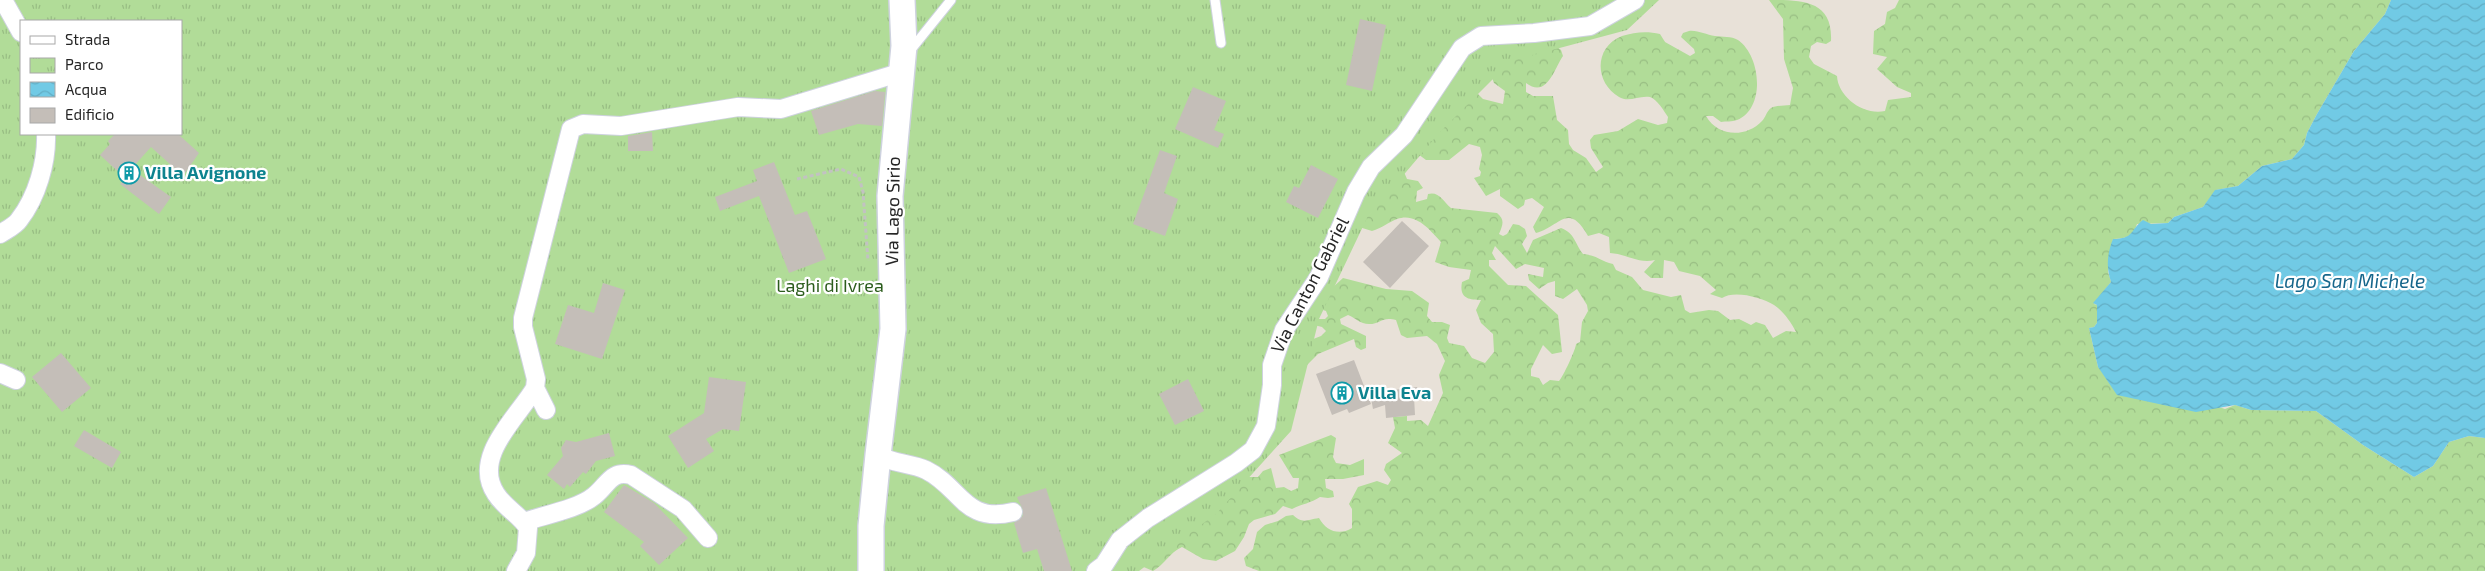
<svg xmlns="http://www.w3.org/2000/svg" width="2485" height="571" font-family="'Exo 2',sans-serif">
<defs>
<pattern id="forest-crowns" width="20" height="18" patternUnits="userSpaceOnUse" patternTransform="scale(1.25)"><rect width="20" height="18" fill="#b1dc98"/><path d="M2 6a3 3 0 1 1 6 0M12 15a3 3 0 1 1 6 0" fill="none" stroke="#98bd83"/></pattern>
<pattern id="park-tufts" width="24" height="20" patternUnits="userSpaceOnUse" patternTransform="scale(1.25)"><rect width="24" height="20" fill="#b1dc98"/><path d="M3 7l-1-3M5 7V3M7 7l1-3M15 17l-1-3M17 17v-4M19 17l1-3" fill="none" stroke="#98bd83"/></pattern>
<pattern id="water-waves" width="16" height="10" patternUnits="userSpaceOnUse" patternTransform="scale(1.25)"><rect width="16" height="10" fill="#71cae5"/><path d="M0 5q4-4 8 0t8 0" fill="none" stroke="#62adc4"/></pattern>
</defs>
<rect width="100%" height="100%" fill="#e8e1d8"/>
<path fill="url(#forest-crowns)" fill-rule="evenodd" d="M1769,0C1802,0 1833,0 1831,41L1826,44L1817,42L1811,46L1809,57L1814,64L1837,76C1838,97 1864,116 1885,111L1888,100L1911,97V93L1897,87L1877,69L1887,57L1873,54L1874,31L1885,24L1887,12L1895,8L1899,0H2391L2385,14L2354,51L2317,114L2307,133L2304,145L2292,159L2262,166L2238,186L2216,190L2203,207L2174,217L2168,223L2137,224C2134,236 2125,239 2113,239L2108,272L2111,282L2094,304L2097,305V323L2094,327L2089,328L2098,367L2225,409L2235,405L2251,410L2316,411L2363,445L2414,477L2433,466L2449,442L2469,436L2485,438V571H1259L1246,566L1244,558L1253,549L1257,532L1265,525L1278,521L1286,516L1293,515C1303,524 1306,520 1319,518C1326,531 1339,536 1352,528V509L1349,504L1358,487L1377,481L1388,485L1391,480L1384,470L1386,464L1402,453L1388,443L1395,428L1393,417L1407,416V421L1421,420L1428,426L1443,393L1439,375L1445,361L1437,344L1427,336L1407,338L1401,335L1396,320C1382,316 1381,324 1369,324C1360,324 1356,318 1348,315L1340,319L1341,324L1366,336V348L1361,350L1356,347L1354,339L1318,354L1307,365L1299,362L1308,341L1321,336L1326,331L1322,327L1314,325L1318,319H1325L1328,316L1326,311L1320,309L1331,289L1343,278L1386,289L1412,291L1429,303L1427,316L1432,322H1442L1450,325L1447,338L1449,343L1464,346L1472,358L1485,363L1494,352L1493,334L1481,323L1476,310L1481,300C1468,300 1459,298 1462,282L1469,279L1471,270L1449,267L1435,262L1441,242C1430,230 1416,212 1397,219C1389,222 1382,228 1372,231L1359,227L1404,172L1407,179L1418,181L1423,188L1417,191L1416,202L1427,199L1428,194C1439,191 1443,201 1451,208L1497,213C1505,220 1503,224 1499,234L1503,236L1507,234L1513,224L1519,225L1525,229L1527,236L1522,244L1527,253L1533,240L1561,228C1575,233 1575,244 1583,254C1597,255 1602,262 1613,264L1616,270L1632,277L1643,290L1671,297L1681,295L1685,310L1690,313L1709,310L1718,311L1730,320L1739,319L1751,325L1756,322L1765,325L1773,338L1786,331L1796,332C1791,322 1783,311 1774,305C1761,297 1734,290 1722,298L1710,294L1716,290L1700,276L1679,271L1674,262L1664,260L1663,278H1651L1644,272L1655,260C1638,264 1627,254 1610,253L1609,237L1599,233L1588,236C1568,201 1560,227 1536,233L1533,227L1544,207L1532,198L1525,200L1524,205L1518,209L1500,196V189L1486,196L1474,178L1480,176L1481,172L1479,169L1482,155L1480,147L1469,144L1449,160H1426L1418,154L1476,92L1483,99L1503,104L1505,91L1494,83L1489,70L1551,42L1561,50L1563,56C1554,69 1547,99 1526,83V92L1533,96H1553L1557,120L1568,130L1569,144L1573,150L1586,158L1596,172L1603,167L1591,148L1590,140L1594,135L1618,131L1638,119L1658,125L1667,123L1668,117C1664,111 1657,99 1650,97C1639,95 1629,103 1619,97C1594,82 1594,47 1622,36C1635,32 1647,31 1660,34L1665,42L1690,56L1695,53L1694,49L1681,37L1683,33L1689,31C1698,30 1706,35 1715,36C1723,37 1731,36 1738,40C1761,56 1766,108 1737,120C1732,122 1726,121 1721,122L1713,116H1706C1718,137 1746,138 1762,121C1766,117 1766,112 1771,108C1776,105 1784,106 1790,105L1793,88L1784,59L1783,19ZM1495,246L1516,269L1525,264L1544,268L1543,277L1528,274L1529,280L1539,289L1548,283L1555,281V296L1563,299L1577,289L1587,305L1588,311L1582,322L1580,342L1576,344C1576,349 1563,377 1559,381L1550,380L1543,385L1539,378L1531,376V369L1543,345L1552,354L1562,352L1558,315L1526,286L1508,285L1489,266V260H1496L1492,253Z
M1331,435L1336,438L1333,457L1336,463L1350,465L1364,459V475L1343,479H1325L1326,488L1333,491L1334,497L1328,498L1320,497C1311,503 1302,504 1292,509L1283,506L1275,514L1254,520L1249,524L1244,537L1235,551L1216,561L1203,559L1182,547C1169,553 1165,564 1153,571L1139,565L1235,477H1258L1263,471L1271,468L1276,488L1284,487L1291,491L1298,488L1299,478H1293L1279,455Z"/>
<path fill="url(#park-tufts)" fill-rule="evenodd" d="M0,0H1659L1627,30L1511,61L1440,132L1367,218L1319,319L1291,431L1217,513L1139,571H0ZM21,21H181V134H21Z"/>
<path fill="url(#water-waves)" d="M2391,0H2485V438L2469,436L2449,442L2433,466L2414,477L2363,445L2316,411L2251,410L2235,405L2196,412L2117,395L2098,367L2089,328L2094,327L2097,323V305L2093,303L2111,282C2106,267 2107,254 2113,239C2134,239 2130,230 2143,220L2151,224L2168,223L2174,217L2203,207L2215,190L2238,186L2262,166L2292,159L2304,145L2307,133L2317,114L2354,51L2385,14Z"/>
<path fill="#c4beb8" d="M1360,19L1386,25L1372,91L1346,85Z
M1193,87L1226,101L1214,130L1224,134L1218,148L1175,129Z
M875,91L885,92L882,126L858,124L819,135L811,111Z
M652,132L653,151H628V136Z
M115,134H178L199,153L183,176L151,147L124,177L100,155L110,144L108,141Z
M1160,150L1177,156L1164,193L1178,199L1165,236L1133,224Z
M774,162L795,215L807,211L826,259L789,273L759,196L720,211L715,197L757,181L753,170Z
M1311,165L1338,179L1318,218L1286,202L1294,186L1299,188Z
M133,170L171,197L159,214L120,184Z
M1402,221L1429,246L1390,288L1363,262Z
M603,283L625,290L602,359L555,344L568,305L594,313Z
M61,353L91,388L62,412L32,377Z
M1354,360L1371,404L1349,413L1347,409L1332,415L1316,374Z
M709,377L746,382L739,431L723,429L706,439L714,451L688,468L668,436L704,413Z
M1188,379L1204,411L1175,425L1159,394Z
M1417,387L1419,396L1414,397L1415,415L1386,418L1385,405L1373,409L1370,393Z
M84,430L121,452L112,468L74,446Z
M609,433L615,456L596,461L586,474L583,472L570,487L567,484L564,489L547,475L563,456L561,448L566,440L576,442Z
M624,485L654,503L688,538L659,565L640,546L644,542L604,512Z
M1046,488L1072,571H1044L1037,549L1023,553L1014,523L1023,516V510L1017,497Z"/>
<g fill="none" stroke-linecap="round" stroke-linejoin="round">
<g stroke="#ced2df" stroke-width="11">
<path id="service" d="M1215,0L1221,43
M909,52L951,0"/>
</g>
<g stroke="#ced2df" stroke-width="20">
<path id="minor" d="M3,0L21,32
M0,234C6,230 15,226 19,220C37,197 47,162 46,134
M0,373L16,380
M535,388L546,410
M878,455C893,464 911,463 926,470C961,487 964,524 1013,512
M524,522C544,515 578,509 594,496C608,485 611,470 631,475L683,509L708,538
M516,571L526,553L528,528C520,515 505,508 496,494C471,457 518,417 535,388L536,379L523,327V318L571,129L583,124L621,126L738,107L781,109L902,72
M1096,571L1104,565L1120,540L1148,518L1236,463L1253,450L1266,426L1272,385V365L1284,330L1319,277L1356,192L1371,167L1404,135L1462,48L1481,36L1534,33L1590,26L1635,0"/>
</g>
<g stroke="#ced2df" stroke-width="28">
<path id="secondary" d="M871,571V526L878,455L893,329L890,196L904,46L902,0"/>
</g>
<path stroke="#c2c2c2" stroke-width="3" stroke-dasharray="4 2.5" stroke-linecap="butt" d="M797,179L841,169L859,177L863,192L868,261"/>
<use href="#service" stroke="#fff" stroke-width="9"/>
<use href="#minor" stroke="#fff" stroke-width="18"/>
<use href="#secondary" stroke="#fff" stroke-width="25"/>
</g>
<defs>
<g id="building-ring" transform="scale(1.125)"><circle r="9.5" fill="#fff" stroke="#0f9aa8" stroke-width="1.5"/><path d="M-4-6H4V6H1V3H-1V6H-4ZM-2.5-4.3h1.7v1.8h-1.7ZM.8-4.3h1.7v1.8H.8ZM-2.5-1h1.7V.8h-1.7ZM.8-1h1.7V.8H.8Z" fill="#0f9aa8"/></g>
</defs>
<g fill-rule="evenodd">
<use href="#building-ring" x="129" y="173"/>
<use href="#building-ring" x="1342" y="393"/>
</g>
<g text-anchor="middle" stroke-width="4.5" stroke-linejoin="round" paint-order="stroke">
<g font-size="18" font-weight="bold" fill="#0d838f" stroke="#fff" text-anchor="start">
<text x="145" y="179">Villa Avignone</text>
<text x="1358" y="399">Villa Eva</text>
</g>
<g font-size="18" fill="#262626" stroke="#fff">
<text transform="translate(893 211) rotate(-89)" y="6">Via Lago Sirio</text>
<text transform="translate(1310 285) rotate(-63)" y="6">Via Canton Gabriel</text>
</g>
<g font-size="18" fill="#2c5d1d" stroke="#fff">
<text x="830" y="292">Laghi di Ivrea</text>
</g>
<g font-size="19" font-style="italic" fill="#16668b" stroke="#fff">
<text x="2350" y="288">Lago San Michele</text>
</g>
</g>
<rect x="20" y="20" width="162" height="115" fill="#ffffff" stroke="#a8a8a8"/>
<rect x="30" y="36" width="25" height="8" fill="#ffffff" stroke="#a8a8a8"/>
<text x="65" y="45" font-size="15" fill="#262626">Strada</text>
<rect x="30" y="58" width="25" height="15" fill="url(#park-tufts)" stroke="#a8a8a8"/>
<text x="65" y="70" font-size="15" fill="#262626">Parco</text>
<rect x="30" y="82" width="25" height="15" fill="url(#water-waves)" stroke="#a8a8a8"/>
<text x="65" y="95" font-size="15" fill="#262626">Acqua</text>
<rect x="30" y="108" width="25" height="15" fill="#c4beb8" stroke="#a8a8a8"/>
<text x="65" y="120" font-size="15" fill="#262626">Edificio</text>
</svg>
